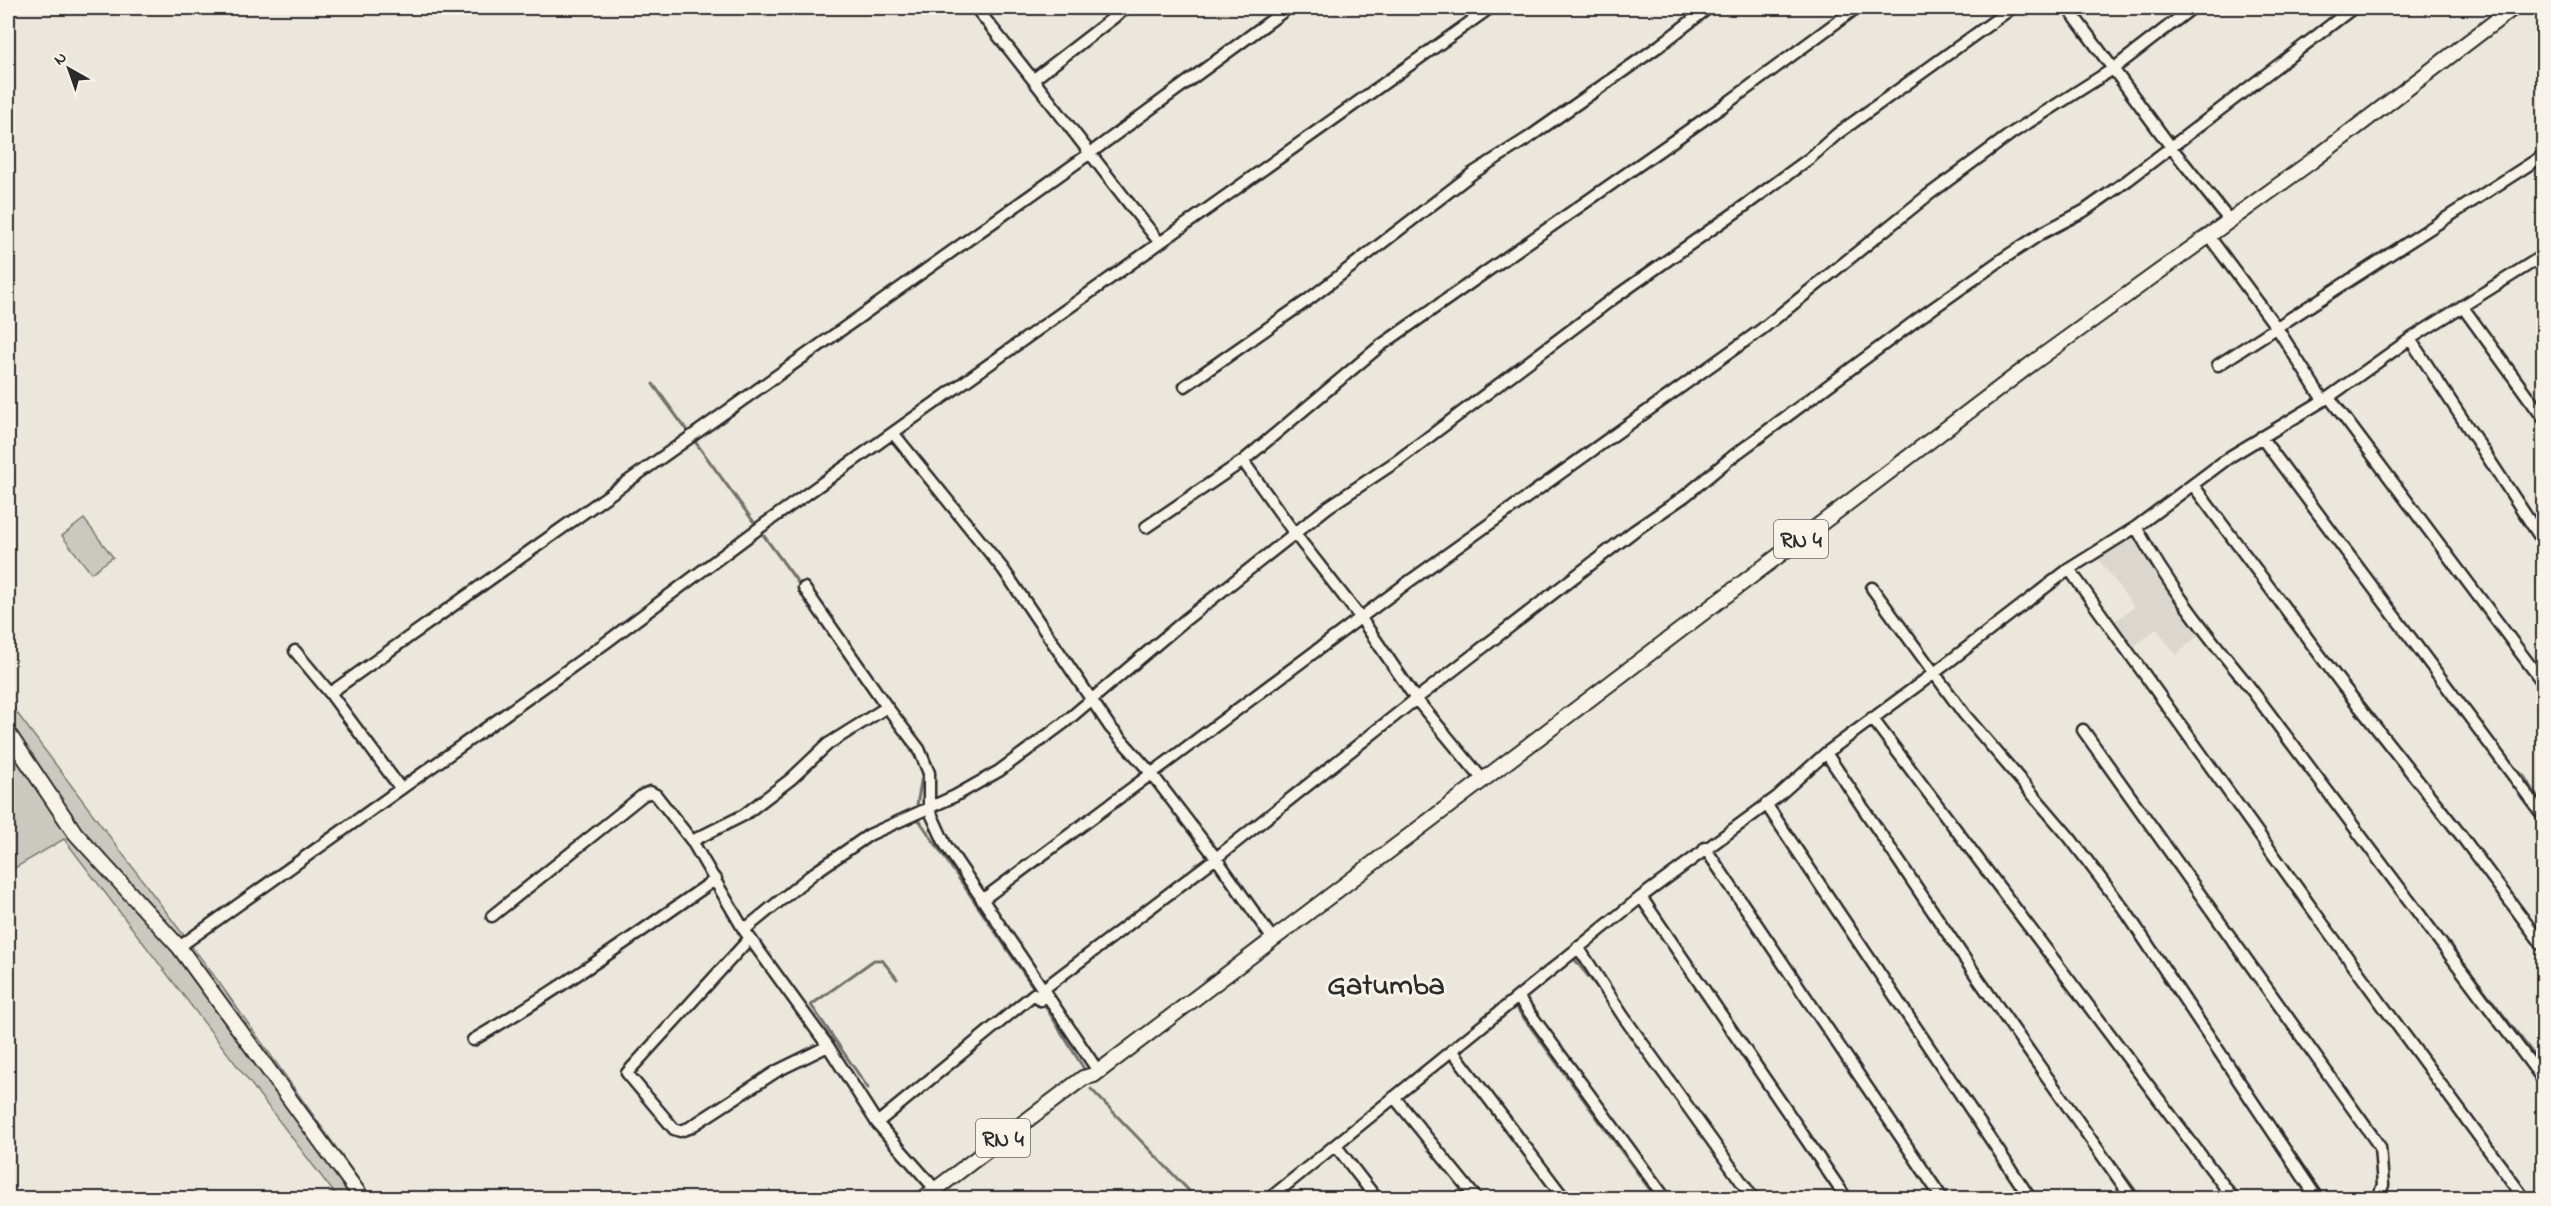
<svg xmlns="http://www.w3.org/2000/svg" width="2551" height="1206" font-family="'Indie Flower',sans-serif">
<rect width="100%" height="100%" fill="#ebe7dd"/>
<filter id="ink" filterUnits="userSpaceOnUse"><feTurbulence type="fractalNoise" baseFrequency=".0167" numOctaves="2"/><feDisplacementMap in="SourceGraphic" scale="12" xChannelSelector="R" yChannelSelector="G"/><feConvolveMatrix kernelMatrix="1 2 1 2 8 2 1 2 1" color-interpolation-filters="sRGB"/></filter>
<g filter="url(#ink)">
<path fill="#dbd7ce" d="M2133,534L2200,634L2176,655L2157,629L2128,651L2110,625L2134,607L2097,557Z"/>
<path fill="#cbc8bf" stroke="#7b7a75" stroke-width="1.5" d="M84,519L113,557L91,573L62,536Z
M8,701L218,981L372,1198H338L64,839L8,872Z"/>
<g fill="none" stroke-linecap="round" stroke-linejoin="round">
<path stroke="#72716c" stroke-width="3" d="M653,384L802,588
M2195,497L2202,505
M866,686L896,727
M900,732L923,770L916,811
M2079,734L2099,762
M2512,767L2523,775L2544,805
M917,817L1035,990
M2446,825L2473,860
M2416,901L2544,1068
M1575,960L1606,998
M1042,1001L1086,1072
M2283,1002L2379,1135
M1515,1006L1656,1198
M2242,1077L2248,1085
M868,1088L811,1005L874,960H882L897,979
M1091,1089L1196,1198
M1862,1090L1892,1134
M1787,1120L1798,1137
M2092,1132L2141,1198"/>
<g stroke="#2b2b2b" stroke-width="15">
<path id="minor" d="M976,8C1039,85 1098,165 1160,243
M2068,8L2171,147L2229,220
M1034,79L1126,8
M2208,235L2277,328L2323,400
M2462,306L2544,419
M2410,339L2544,543
M2218,365L2544,155
M1185,386L1308,300L1473,173L1528,138L1659,46L1708,8
M2329,397L2544,684
M893,433L1003,569L1110,727L1151,773L1216,858L1272,938
M2261,437L2544,817
M1243,461L1295,534L1360,617L1416,699L1483,780
M2193,485L2343,686L2460,834L2544,947
M1146,527L1243,461L1380,346L1726,104L1856,8
M2136,527C2167,584 2207,635 2248,685L2544,1081
M2069,569L2323,924L2524,1198
M804,588L887,707L919,749L929,773V809L945,844L1098,1071
M1872,588L1964,714L2070,838L2126,912L2317,1198
M295,651L330,693
M1872,718L2233,1198
M2083,730L2380,1147L2383,1185L2378,1198
M1826,753L1979,980L2132,1198
M401,789L330,693L1089,154L1288,8
M1766,804L2030,1198
M692,841L744,815L791,779L828,744L887,707
M1705,848L1942,1198
M1641,897L1846,1198
M982,900L1407,583L1762,329L1927,196L2012,133L2113,69L2192,8
M492,916L643,795L650,792L656,795L692,841L744,930L828,1046L877,1123L943,1198
M744,930L814,873L869,835L955,796L999,771L1064,723L1184,621L1328,507L1397,461L1611,300L1743,207L1810,158L1837,134L2012,8
M750,938L627,1073L674,1129L680,1131L689,1128L777,1071L828,1046
M179,947L604,644L766,523L1490,8
M1578,947L1623,1016L1753,1198
M1042,990L1216,858L1416,699L1634,531L1685,496L1732,457L1918,319L2001,260L2042,233L2084,211L2128,180L2353,8
M1518,997L1665,1198
M473,1040C557,991 636,935 716,879
M1452,1050L1564,1198
M1394,1097L1476,1198
M877,1123L1034,994L1040,1000L1046,996
M1336,1146L1376,1198
M1270,1198L1641,897L1777,797L1826,753L1933,674L2069,569L2136,527L2231,456L2329,397L2410,339L2544,255"/>
</g>
<g stroke="#2b2b2b" stroke-width="18">
<path id="major" d="M8,733L75,833L179,947L362,1198
M924,1198L1083,1078L1094,1075L2030,365L2312,161L2513,8"/>
</g>
<use href="#minor" stroke="#f7f3e8" stroke-width="10"/>
<use href="#major" stroke="#f7f3e8" stroke-width="14"/>
</g>
</g>
<g text-anchor="middle" stroke-width="6" stroke-linejoin="round" paint-order="stroke">
<g fill="#f7f3e8" stroke="#686764" stroke-width="1.5">
<rect x="1774" y="520" width="54" height="38" rx="4.5"/>
<rect x="976" y="1119" width="54" height="38" rx="4.5"/>
</g>
<g font-size="22" font-weight="bold" fill="#2b2b2b">
<text x="1801" y="547">RN 4</text>
<text x="1003" y="1146">RN 4</text>
</g>
<g font-size="30" font-weight="bold" fill="#2b2b2b" stroke="#f7f3e8">
<text x="1386" y="994">Gatumba</text>
</g>
</g>
<rect width="2551" height="1206" fill="none" stroke="#f7f3e8" stroke-width="30"/>
<rect x="15" y="15" width="2521" height="1176" fill="none" stroke="#2b2b2b" stroke-width="2" filter="url(#ink)"/>
<g transform="translate(69 69) rotate(320)" stroke="#f7f3e8" stroke-width="4.5" paint-order="stroke">
<path d="M0-4.5L10 22L0 15L-10 22Z" fill="#2b2b2b"/>
<text y="-9" font-size="16" font-weight="bold" text-anchor="middle" fill="#2b2b2b">N</text>
</g>
</svg>
